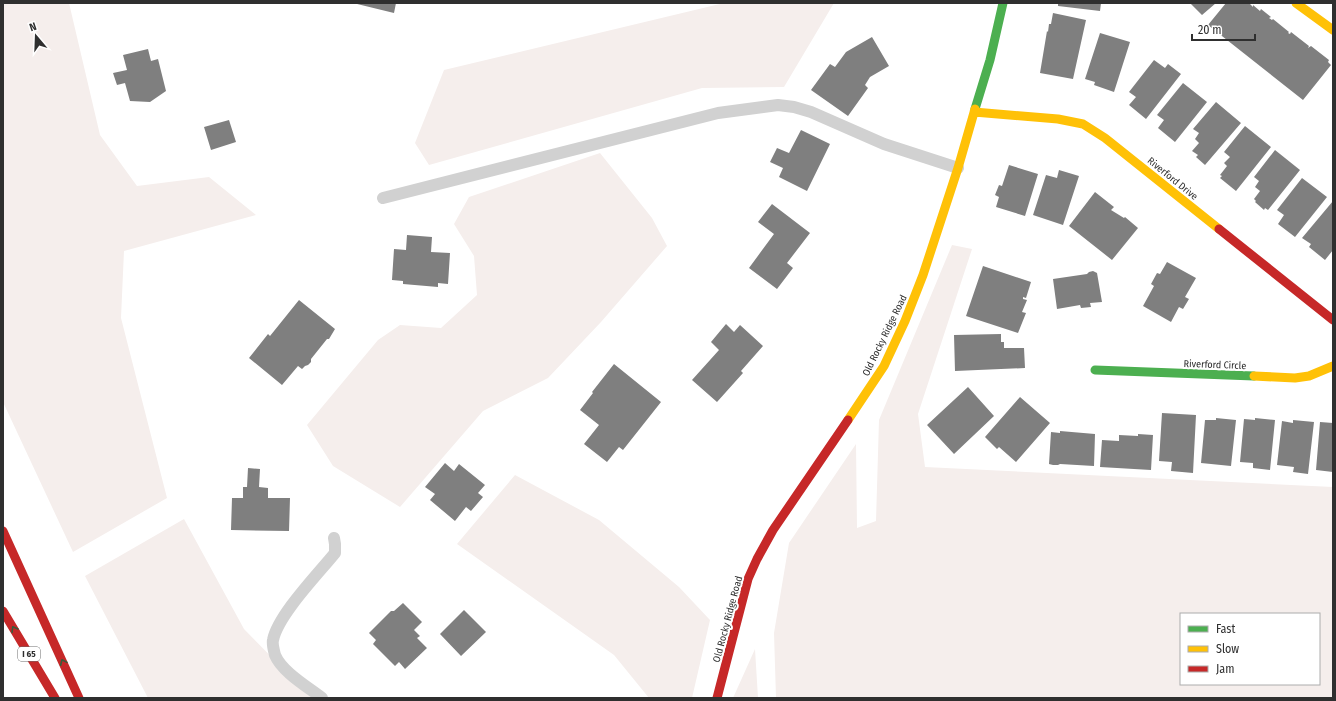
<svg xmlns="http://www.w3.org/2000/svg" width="1336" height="701" font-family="'Fira Sans Condensed',sans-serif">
<rect width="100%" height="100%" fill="#fff"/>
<path fill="#f5eeec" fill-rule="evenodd" d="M3,3H69L100,135L137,186L209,177L256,215L124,251L121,318L167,498L73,552L3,402Z
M724,3H834L784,87L702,88L429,165L415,143L444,70Z
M600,153L652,218L667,246L601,322L548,378L483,411L400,507L333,466L307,425L378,340L400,325L441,328L477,295L474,256L454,224L469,197Z
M952,245L972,249L918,414L925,467L1333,487V698H776L774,633L789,543L856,444L857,528L876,521L879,420ZM1181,614H1319V684H1181Z
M515,475L599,520L679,587L710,620L692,698H649L614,655L457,544Z
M184,519L244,629L312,698H148L85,576Z
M755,649L758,698H733Z"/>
<path fill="#7f7f7f" d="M353,3H396L394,13Z
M1058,3H1101L1100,11L1058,6Z
M1190,3H1216L1202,15Z
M1226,3H1249L1253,7V5L1260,11L1261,9L1271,17L1269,18L1272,20L1273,19L1289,32L1288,33L1290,34L1291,32L1309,46L1308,48L1311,46L1329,60L1328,62L1331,65L1303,100L1208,25Z
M1053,13L1086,20L1073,79L1040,73L1047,31L1048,32L1049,24H1051Z
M1100,33L1130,42L1114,92L1094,85L1095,82L1085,79Z
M872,37L889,66L870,77L865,85L868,88L848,116L811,90L830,64L835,67L846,52Z
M148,49L151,61L158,59L166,91L150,102L130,101L125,83L117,85L113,73L127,70L123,55Z
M1154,60L1165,68L1168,64L1181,74L1146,119L1129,105L1136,97L1129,92Z
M1183,83L1207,102L1175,142L1158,128L1164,120L1157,115Z
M1216,102L1241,123L1205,165L1196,157L1198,155L1192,151L1199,143L1195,139L1199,133L1193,129Z
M229,120L236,142L211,150L204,127Z
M1245,126L1271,147L1236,191L1220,178L1222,176L1220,175L1227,166L1224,163L1230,157L1224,152Z
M801,130L830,144L807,191L779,177L783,168L770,162L777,148L789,153Z
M1275,150L1300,170L1268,210L1265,208L1264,210L1255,202L1256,201L1254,199L1260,191L1255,187L1259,181L1254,177Z
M1009,165L1038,174L1025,216L996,207L999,197L995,195L999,185L1002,186Z
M1059,170L1079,176L1063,225L1033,215L1046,175L1057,178Z
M1302,178L1327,197L1295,237L1278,224L1284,215L1277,210Z
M1095,192L1114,207L1111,210L1124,218L1125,217L1138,228L1112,260L1069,226Z
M1333,201V250L1325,260L1309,247L1311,244L1302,238Z
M772,204L810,233L787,263L793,268L777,289L749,268L774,234L758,222Z
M407,235L432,237L431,252L450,253L448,284L438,283V287L403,284V281L392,280L394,249L406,250Z
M1167,262L1196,278L1185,297L1189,299L1183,309L1179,307L1171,322L1143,306L1154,286L1151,284L1157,273L1160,274Z
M983,266L1031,282L1026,298L1023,297V299L1027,300L1022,312L1026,313L1018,333L966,316Z
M1093,271L1097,273L1102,302L1090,303L1091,307L1081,308L1080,305L1057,309L1053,279L1087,274L1089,272Z
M299,300L335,329L329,339H327L311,359V362L308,365L305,366L302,369L298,366L282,385L249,358L268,334L270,336Z
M726,324L734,332L740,325L763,346L741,371L743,373L717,402L692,380L719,350L711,342Z
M1001,334V342H1004V348H1024L1025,368L955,371L954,335Z
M614,364L661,402L623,450L619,447L607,462L584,444L599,425L580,410L593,393L592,392Z
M968,387L994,416L954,454L927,425Z
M1020,397L1050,423L1016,462L999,447L997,449L985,437Z
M1162,413L1196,415L1193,473L1171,471L1172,462L1159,461Z
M1216,418L1236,420L1231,466L1201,463L1205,420H1216Z
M1255,418L1275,420L1270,470L1253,468V463L1240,462L1244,419L1255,420Z
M1293,420L1314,422L1308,474L1293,472L1294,467L1277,465L1282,421L1293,423Z
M1320,422L1333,423V472L1316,470Z
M1060,431L1095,434L1094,466L1060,464L1058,465H1053L1049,464L1051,432L1060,433Z
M1138,434L1153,435L1151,470L1100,467L1102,440L1119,441V435L1138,436Z
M445,463L454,471L459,464L485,485L478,493L483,497L471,511L466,507L455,521L430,500L435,494L425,487Z
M248,468L260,469L259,487L268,488V498H290L289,531L231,530L232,498H243V487H247Z
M403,603L422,622L414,630L420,636L417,638L427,648L405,669L399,662L395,666L373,644L376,640L369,633L391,611H394Z
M464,610L486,632L461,656L440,634Z"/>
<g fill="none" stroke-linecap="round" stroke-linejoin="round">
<path stroke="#d1d1d1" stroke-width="12" d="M383,198L718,113L778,105L794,107L811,112L884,144L958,168
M322,698C308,687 282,672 275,655C274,651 272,644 273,640C278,615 318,574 335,553V544L334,538"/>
<path stroke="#4caf50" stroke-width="9" d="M975,109L990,60L1003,3
M1095,370L1254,376"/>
<path stroke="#ffc107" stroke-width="9" d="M1296,3L1333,30
M974,112L1058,119L1083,124L1105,138L1219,229
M1254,376L1295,378L1309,376L1333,366
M848,420L884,366L905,321L923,275L958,168L975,109"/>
<path stroke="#c62828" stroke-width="9" d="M1219,229L1333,320
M3,531L79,698
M3,611L55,698
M717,698L748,579L757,559L773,530L848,420"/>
</g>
<defs><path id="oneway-chevron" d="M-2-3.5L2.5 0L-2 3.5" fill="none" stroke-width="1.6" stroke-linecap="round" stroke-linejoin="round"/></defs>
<g stroke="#395c3b">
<use href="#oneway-chevron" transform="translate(14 629) rotate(-121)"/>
<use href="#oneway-chevron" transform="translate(63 662) rotate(-114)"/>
</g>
<g text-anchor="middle" stroke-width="4" stroke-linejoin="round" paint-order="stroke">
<rect fill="#fff" stroke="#6d6d6d" stroke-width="1" x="18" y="647" width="22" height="14" rx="3"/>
<g font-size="9" font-weight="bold" fill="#2f2f2f">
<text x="29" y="657">I 65</text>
</g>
<g font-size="10" fill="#2f2f2f" stroke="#fff">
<text transform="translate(1173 178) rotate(39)" y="4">Riverford Drive</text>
<text transform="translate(884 335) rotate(-64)" y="4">Old Rocky Ridge Road</text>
<text transform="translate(1215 364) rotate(2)" y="4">Riverford Circle</text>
<text transform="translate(727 619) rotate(-75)" y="4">Old Rocky Ridge Road</text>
</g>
</g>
<rect width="1336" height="701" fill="none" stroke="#2f2f2f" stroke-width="8"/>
<rect x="1180" y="613" width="140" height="72" fill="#ffffff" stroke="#acacac"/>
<rect x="1188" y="626" width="20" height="6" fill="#4caf50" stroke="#acacac"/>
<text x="1216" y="633" font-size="12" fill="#2f2f2f">Fast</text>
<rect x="1188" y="646" width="20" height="6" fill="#ffc107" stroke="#acacac"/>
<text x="1216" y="653" font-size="12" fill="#2f2f2f">Slow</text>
<rect x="1188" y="666" width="20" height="6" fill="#c62828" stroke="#acacac"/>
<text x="1216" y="673" font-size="12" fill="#2f2f2f">Jam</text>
<g transform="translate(36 36) rotate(341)" stroke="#ffffff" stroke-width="3" paint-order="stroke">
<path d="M0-3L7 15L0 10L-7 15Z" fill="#2f2f2f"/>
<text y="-6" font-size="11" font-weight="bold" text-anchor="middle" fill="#2f2f2f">N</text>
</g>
<path d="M1192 34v6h63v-6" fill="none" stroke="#2f2f2f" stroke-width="2"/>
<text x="1198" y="34" font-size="12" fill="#2f2f2f" stroke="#ffffff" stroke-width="3" paint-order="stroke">20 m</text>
</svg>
